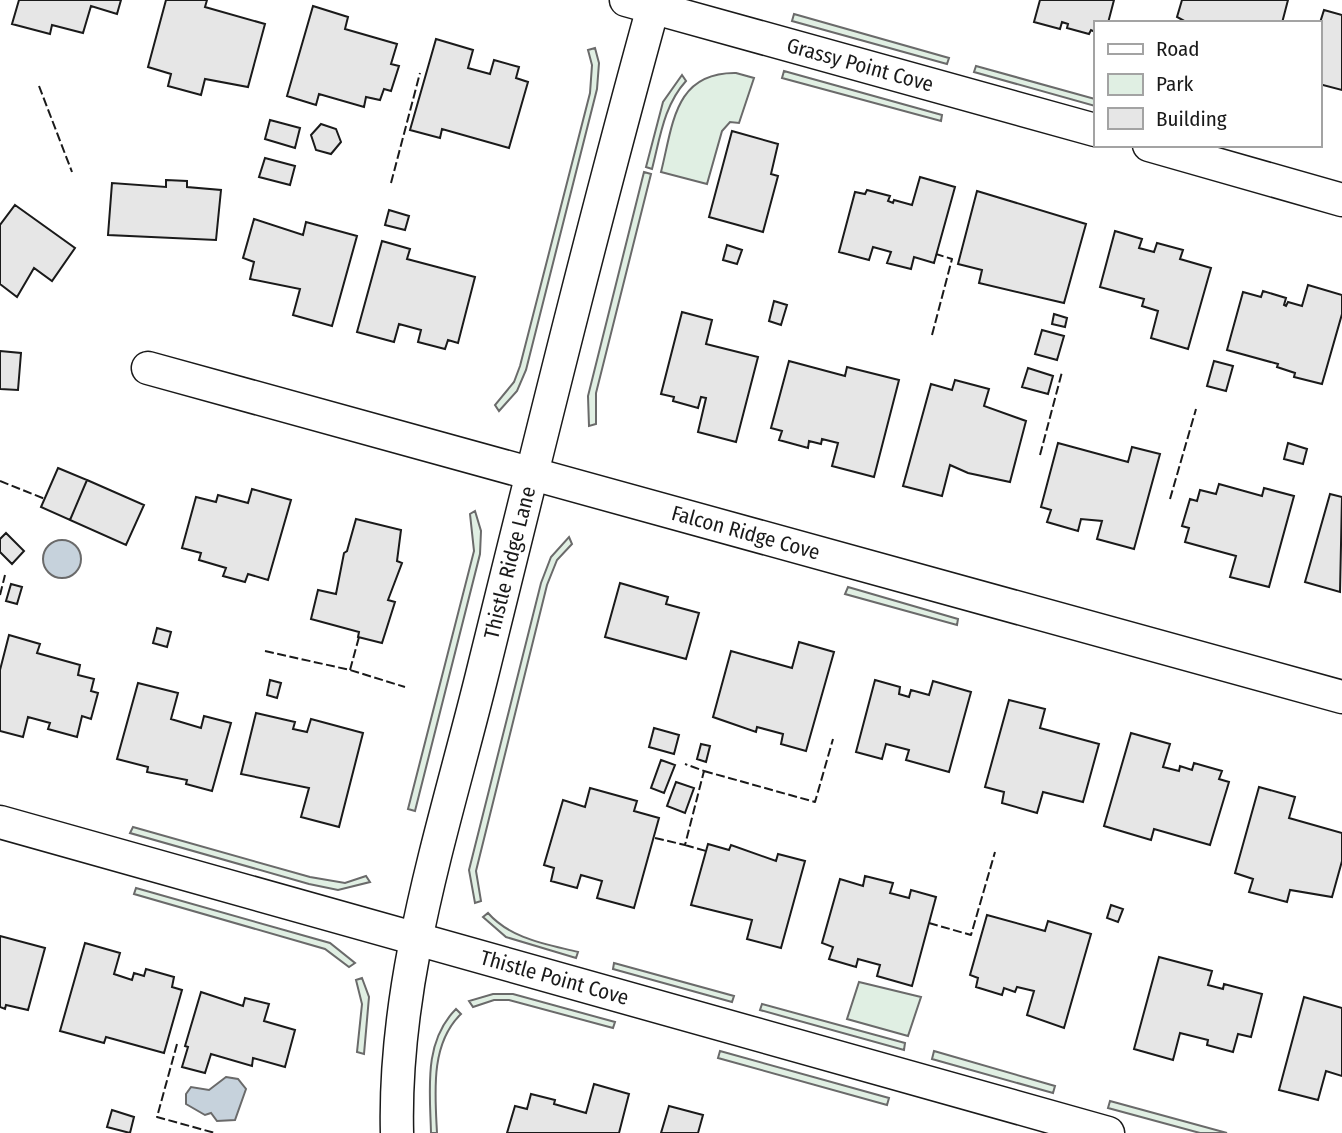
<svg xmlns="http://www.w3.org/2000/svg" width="1342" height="1133" font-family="'Fira Sans Condensed',sans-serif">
<rect width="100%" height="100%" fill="#fff"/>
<path fill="#e0efe3" stroke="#6a6a6a" stroke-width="2" d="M794,14L949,58L947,64L792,21Z
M595,48L599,63L597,89L526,370L517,391L499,411L495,405L514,382L520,366L590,93L592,65L588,50Z
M976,66L1095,99V106L974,72Z
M784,71L942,115L941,121L782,78Z
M736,73L754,78L739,123L730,122L722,131L707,184L661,172C673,125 674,72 736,73Z
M682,75L686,81C664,105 660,138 652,169L646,167L663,102Z
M644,172L651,174L596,393V424L589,426L588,396Z
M475,511L481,531L480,554L415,811L408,809L474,551L470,514Z
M569,537L572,544L557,560L547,585L476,871L481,901L475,903L469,870L541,583L551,557Z
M848,587L958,619L957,625L845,594Z
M133,827L310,877L345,883L366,876L370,882L338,890L309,884L130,833Z
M136,888L330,943L355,963L349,967L325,949L134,894Z
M488,913C511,939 546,944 578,952L576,958L506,937L483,917Z
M614,963L734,996L732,1002L613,969Z
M362,978L369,997L364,1054L357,1052L362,1004L356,980Z
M859,982L921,997L908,1036L847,1019Z
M493,994H513L615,1022L613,1028L509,1000H494L473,1007L469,1001Z
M762,1004L905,1043L904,1050L760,1010Z
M456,1009L461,1014C430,1044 435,1093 437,1133H431C430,1090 423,1042 456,1009Z
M720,1051L889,1098L887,1105L718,1058Z
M934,1051L1055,1086L1053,1093L932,1059Z
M1110,1101L1227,1133H1200L1108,1108Z"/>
<path fill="#c6d2dc" stroke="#6a6a6a" stroke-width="2" d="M43 559a19 19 0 1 1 38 0a19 19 0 1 1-38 0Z
M226,1077L238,1079L246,1089L235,1120L217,1121L211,1113L205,1115L186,1104V1094L191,1087L209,1090Z"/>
<path fill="#e6e6e6" stroke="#1a1a1a" stroke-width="2" d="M19,0H121L117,14L91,6L83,33L52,25L50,34L12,24Z
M166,0H207L205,7L265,24L248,87L205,79L201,95L168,86L171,74L148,67Z
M1040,0H1114L1108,23H1095V32L1091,30L1089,34L1067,28L1068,24L1062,22L1060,29L1034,22Z
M1182,0H1288L1282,23H1188L1177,17Z
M313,6L348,17L345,29L397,44L391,64L399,66L391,91L384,89L380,100L366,97L364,107L319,94L316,105L287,96Z
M1324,10L1342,15V90L1319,84V26Z
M436,39L473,50L468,68L490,74L494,60L519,67L516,78L528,82L509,148L442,129L440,138L410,130Z
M270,120L300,128L295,148L265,139Z
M321,124L336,129L341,142L331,154L316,150L311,135Z
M732,131L778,144L771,174L778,176L763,232L709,217Z
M265,158L295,166L290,185L259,177Z
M920,177L955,187L934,263L914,257L911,269L887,263L891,252L873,247L869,260L839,252L855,192L865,194L867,190L890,196L888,201L893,203L894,200L912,205Z
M166,180L187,181V187L221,190L216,240L108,235L112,183L166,187Z
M977,191L1086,224L1064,303L979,283L982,270L958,264Z
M15,205L75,248L52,281L34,268L17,297L0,284V225Z
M389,210L409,216L405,230L385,225Z
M254,219L303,235L306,222L357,236L332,326L293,315L300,289L250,279L254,262L243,258Z
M1115,231L1142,239L1139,248L1154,252L1157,243L1183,250L1180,259L1211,268L1188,349L1151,338L1158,311L1142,306L1144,299L1100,287Z
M382,241L410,249L407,259L475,277L458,343L448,340L445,349L418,342L421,330L399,324L394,342L357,332Z
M727,245L742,250L737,264L723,260Z
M1308,285L1342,295V314L1322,384L1294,377L1295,373L1277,367L1278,364L1227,350L1243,292L1261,297L1263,291L1286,298L1284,305L1286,306L1288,302L1302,306Z
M774,301L787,305L781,325L769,321Z
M682,312L712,320L706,344L758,357L736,442L698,432L706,398L701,397L698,408L673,401L674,397L661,394Z
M1054,314L1067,318L1065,327L1052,324Z
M1042,330L1064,336L1057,360L1035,354Z
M0,351L21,353L18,390L0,389Z
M789,361L845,376L847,367L899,380L874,477L832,466L838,443L822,439L821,444L809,441L808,448L779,440L782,431L771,428Z
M1214,361L1233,366L1226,391L1207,386Z
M1028,368L1053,376L1048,394L1022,387Z
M955,380L989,389L984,406L1026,421L1010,482L968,473L950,465L942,496L903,486L931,384L952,390Z
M1058,443L1128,462L1132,447L1160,454L1134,549L1097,539L1102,521L1081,519L1078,531L1047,522L1051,510L1041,507Z
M1288,443L1307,449L1303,464L1284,459Z
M58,468L87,480L70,520L41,507Z
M87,480L144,505L126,545L70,520Z
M1219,484L1262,496L1264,488L1294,496L1269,587L1230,577L1236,556L1185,542L1189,528L1182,526L1190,499L1197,501L1200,490L1216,494Z
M252,489L291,500L268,580L248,574L245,582L223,576L226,568L199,560L201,553L182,548L196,497L216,502L218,495L248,503Z
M1330,494L1342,497L1340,592L1305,582Z
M356,519L401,530L397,561L402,563L388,600L395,602L382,643L358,637L359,632L311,619L318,590L336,594L344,553L347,551Z
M6,533L24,551L12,564L0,552V539Z
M620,583L668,597L666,604L699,613L686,659L605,637Z
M11,584L22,587L17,604L6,601Z
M157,628L171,632L167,647L153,643Z
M9,635L40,644L37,653L80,665L78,675L94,679L91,691L98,693L91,719L82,716L77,737L48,729L50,723L28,717L23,737L0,731V670Z
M799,642L834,652L806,751L781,744L783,734L757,727L756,732L713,717L731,651L792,668Z
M270,680L281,683L277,698L267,695Z
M875,680L900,687L899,694L909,697L911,690L929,695L933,681L971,692L949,772L906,760L909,750L886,744L882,759L856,752Z
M138,683L178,693L171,719L201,728L204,716L231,723L212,791L186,784L187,780L147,772L148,767L117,759Z
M1009,700L1045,709L1040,728L1099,744L1083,802L1043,792L1037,813L1002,803L1004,792L985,787Z
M256,713L295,722L293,729L307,732L311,719L363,733L339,827L301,817L309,788L241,774Z
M654,728L679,735L674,754L649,747Z
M1131,733L1170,744L1163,767L1179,771L1180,766L1192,770L1194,763L1222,771L1219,779L1229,782L1210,845L1154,829L1151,840L1104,826Z
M701,744L710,746L706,762L697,759Z
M661,760L675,765L664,793L651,788Z
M676,782L694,788L685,813L667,806Z
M1259,787L1295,797L1289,818L1342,833V861L1332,897L1290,890L1287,902L1249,892L1253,879L1235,873Z
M590,788L637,801L634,811L659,818L634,908L597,898L602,881L581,875L577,888L551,881L554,868L544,865L563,800L585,807Z
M708,844L729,850L731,845L776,861L778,854L805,861L781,948L747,939L752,920L691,905Z
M865,876L893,883L890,893L909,898L911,890L936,897L912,986L877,976L880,965L858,959L856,967L829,959L833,947L822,943L840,879L863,886Z
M1111,905L1123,909L1118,922L1107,918Z
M987,915L1045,931L1048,921L1091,934L1064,1028L1027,1015L1034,991L1017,987L1015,992L1004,988L1002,995L976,987L978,978L970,975Z
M0,936L45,948L28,1010L6,1005L5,1009L0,1007Z
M85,943L120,953L114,974L132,980L134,973L144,976L146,969L174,977L172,987L182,990L164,1053L106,1037L104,1043L60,1031Z
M1159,957L1212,971L1208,985L1223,989L1224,984L1262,994L1251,1037L1238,1034L1233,1052L1207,1045L1208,1040L1180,1033L1173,1060L1134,1049Z
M201,992L243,1006L245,998L269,1004L264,1021L295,1030L285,1067L253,1058L252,1066L211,1054L205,1073L182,1067L188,1047L185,1046Z
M1304,997L1342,1008V1076L1326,1071L1318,1100L1279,1090Z
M594,1084L629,1094L619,1133H507L515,1106L527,1109L531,1094L555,1100L554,1104L586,1113Z
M669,1106L703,1115L698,1133H661Z
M112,1110L134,1117L130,1133L107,1127Z"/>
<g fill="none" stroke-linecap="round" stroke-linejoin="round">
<g stroke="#1a1a1a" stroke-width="35">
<g id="minor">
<path id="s1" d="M626,0L1095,130"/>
<path d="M1149,145L1342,200"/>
<path id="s2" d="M148,368L1342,697"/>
<path id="s3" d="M0,822L1108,1133"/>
<path id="s4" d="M397,1133C393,977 445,825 482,675C538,449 593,224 655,0"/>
</g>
</g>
<use href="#minor" stroke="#fff" stroke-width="32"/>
<path stroke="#1a1a1a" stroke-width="2" stroke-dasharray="9 3.5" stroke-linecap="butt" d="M39,86L72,172
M391,183L420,73
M932,335L952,259L936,254
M1040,455L1062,372
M0,481L45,499
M1170,499L1196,409
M0,595L5,575
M265,651L350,670L405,687
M350,670L359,637
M704,771L815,802L833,739
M655,838L685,845L704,771L685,764
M685,845L706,851
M929,923L971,935L995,852
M177,1044L157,1117L215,1133"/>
</g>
<g text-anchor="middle" stroke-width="5" stroke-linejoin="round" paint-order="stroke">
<g font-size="21" fill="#1a1a1a" stroke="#fff">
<text dy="7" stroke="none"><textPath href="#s1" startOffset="243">Grassy Point Cove</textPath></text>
<text dy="7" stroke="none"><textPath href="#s2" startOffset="620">Falcon Ridge Cove</textPath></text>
<text dy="7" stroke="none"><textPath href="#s4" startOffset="583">Thistle Ridge Lane</textPath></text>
<text dy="7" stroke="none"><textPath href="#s3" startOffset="576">Thistle Point Cove</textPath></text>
</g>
</g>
<rect x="1094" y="21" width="228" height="126" fill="#ffffff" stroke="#a3a3a3" stroke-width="2"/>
<rect x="1108" y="44" width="35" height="10" fill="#ffffff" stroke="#a3a3a3" stroke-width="2"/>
<text x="1156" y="56" font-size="21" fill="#1a1a1a">Road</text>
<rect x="1108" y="74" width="35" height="21" fill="#e0efe3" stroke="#a3a3a3" stroke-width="2"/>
<text x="1156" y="91" font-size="21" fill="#1a1a1a">Park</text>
<rect x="1108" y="108" width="35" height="21" fill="#e6e6e6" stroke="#a3a3a3" stroke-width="2"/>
<text x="1156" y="126" font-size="21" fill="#1a1a1a">Building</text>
</svg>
